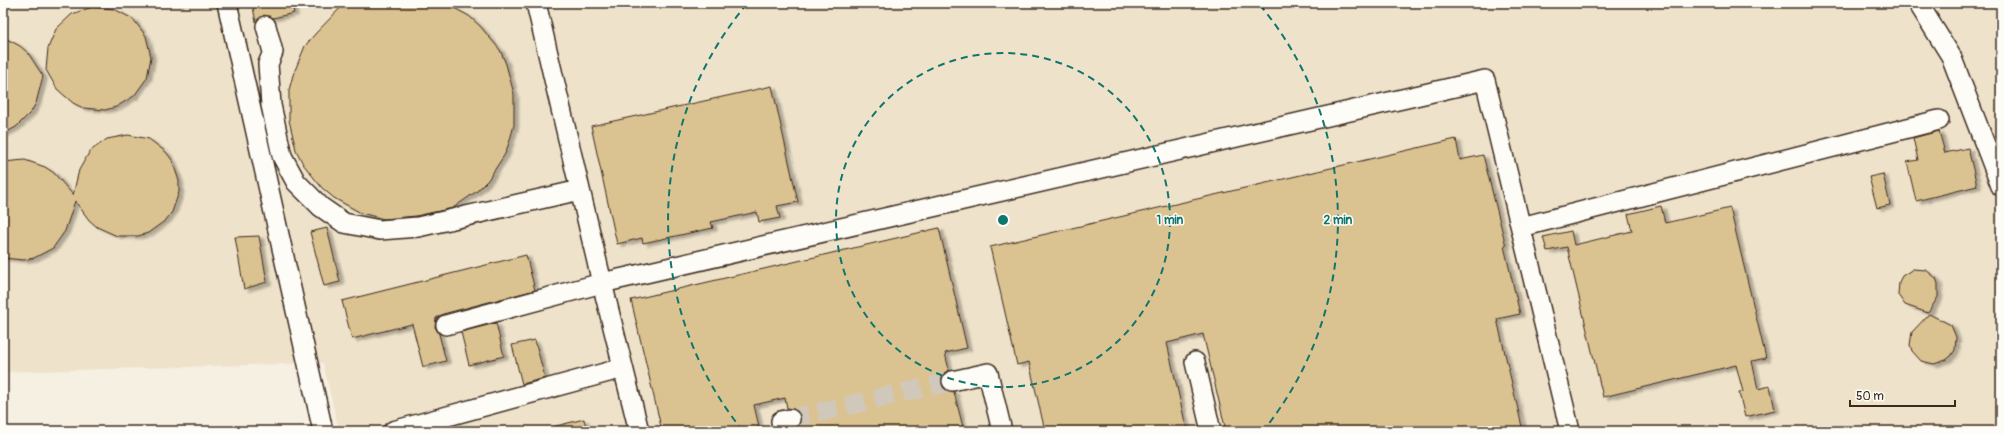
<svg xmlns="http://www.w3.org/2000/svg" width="2004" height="434" font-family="Pangolin,sans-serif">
<defs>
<filter id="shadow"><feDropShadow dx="4.5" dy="2.5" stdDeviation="1" flood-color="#0004"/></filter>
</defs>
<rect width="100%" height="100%" fill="#f6f0e3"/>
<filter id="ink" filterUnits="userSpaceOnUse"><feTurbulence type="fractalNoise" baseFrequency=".025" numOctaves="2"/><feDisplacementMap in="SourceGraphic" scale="8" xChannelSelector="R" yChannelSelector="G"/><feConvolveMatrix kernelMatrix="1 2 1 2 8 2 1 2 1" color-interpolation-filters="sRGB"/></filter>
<g filter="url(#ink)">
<path fill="#eee2ca" d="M29,3H2001V431H339L323,363L3,372V9Z"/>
<path fill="#dbc291" stroke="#3b2a1e" filter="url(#shadow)" d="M252,3H291L294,13L273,18L264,15L256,22Z
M345,3H445L469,16L480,26L500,50L506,64L514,94V125L510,140L505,154L488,180L477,191L453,208L416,216L384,219L361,213L334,198L322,188L303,164L296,150L289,120V90L293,75L305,46L315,34Z
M92,7L114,9L133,19L146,36L151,57L147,78L134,96L116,107L105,110L83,108L73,103L57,89L46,70L48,48L56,29L72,14Z
M3,37L20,46L28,53L43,76L36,103L31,112L16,127L3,134Z
M772,86L798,202L777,206L780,218L759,222L757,212L711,222L713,228L643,243L642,238L617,244L591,126Z
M1939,131L1945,153L1968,148L1977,186L1916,201L1907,162L1918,160L1913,138Z
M128,135L149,139L166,152L172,160L179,181V192L172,212L166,220L148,233L138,236H117L97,227L89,220L75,201L65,231L53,248L34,258L24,260L3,258V162L25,160L45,167L54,173L73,195L79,170L90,151L107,139Z
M1456,139L1460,160L1483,155L1506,246H1504L1520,314L1497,319L1523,431H1226L1203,334L1167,343L1187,431H1045L1029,362L1017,365L990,247Z
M1883,174L1890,205L1877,208L1869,177Z
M1661,206L1665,223L1730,208L1766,358L1752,361L1758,389L1770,386L1775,410L1745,417L1739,393L1743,392L1736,365L1603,397L1567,247L1547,251L1543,237L1571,231L1574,245L1632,231L1628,214Z
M327,228L340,282L324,286L310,232Z
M939,228L967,348L945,353L949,370L944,373L941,383L944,389L954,392L964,431H794L800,423L801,416L794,409L787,408L785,398L754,405L760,431H662L631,300Z
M259,236L267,282L244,289L235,237Z
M526,255L535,290L443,314L436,318L435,327L439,334L446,361L423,367L412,324L352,339L342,301Z
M1913,269L1926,270L1936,278L1938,284V297L1928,313L1905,305L1898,295L1899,282L1902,276Z
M1929,314L1951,325L1956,337L1955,350L1951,356L1946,360L1934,364L1921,361L1912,351L1910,345L1912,332Z
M496,323L504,356L469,365L461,332Z
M535,340L545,378L522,384L512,345Z
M584,419L587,431H553L552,427Z"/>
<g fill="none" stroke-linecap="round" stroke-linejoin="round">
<path stroke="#d1c8bc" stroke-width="19" stroke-dasharray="19 10" stroke-linecap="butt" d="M790,419L952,381"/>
<g stroke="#3b2a1e" stroke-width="22">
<path id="minor" d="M227,3L323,431
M536,3L602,283L639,431
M1918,3L1951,56L2001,186
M266,26L273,52L268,64L271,105L282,156L296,182L321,207L344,223L380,230L418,227L580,190
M1521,227L1939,120
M446,325L602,283L1485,80L1570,431
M1195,362L1211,431
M952,381L988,373L1002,431
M393,431L623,368
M783,431L781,421L790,419"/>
</g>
<use href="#minor" stroke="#fdfcf7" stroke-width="19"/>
</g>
</g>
<g fill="none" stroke="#0f766e" stroke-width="2" stroke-dasharray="7 5">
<circle cx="1003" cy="220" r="167"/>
<path d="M743 431A335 335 0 0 1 746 5M1260 5A335 335 0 0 1 1263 431"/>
</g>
<circle cx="1003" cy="220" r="6" fill="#0f766e" stroke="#fdfcf7" stroke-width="2"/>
<g font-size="12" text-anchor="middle" font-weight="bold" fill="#0f766e" stroke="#fdfcf7" stroke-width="3" stroke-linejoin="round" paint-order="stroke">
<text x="1170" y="224">1 min</text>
<text x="1338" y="224">2 min</text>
</g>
<rect width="2004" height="434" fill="none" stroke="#fdfcf7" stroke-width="16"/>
<rect x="8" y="8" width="1988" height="418" fill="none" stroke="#3b2a1e" stroke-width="1.5" filter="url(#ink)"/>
<path d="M1850 400v6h105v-6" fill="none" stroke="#3b2a1e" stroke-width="2"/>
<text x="1856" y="400" font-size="12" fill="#3b2a1e" stroke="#fdfcf7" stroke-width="3" paint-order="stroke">50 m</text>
</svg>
